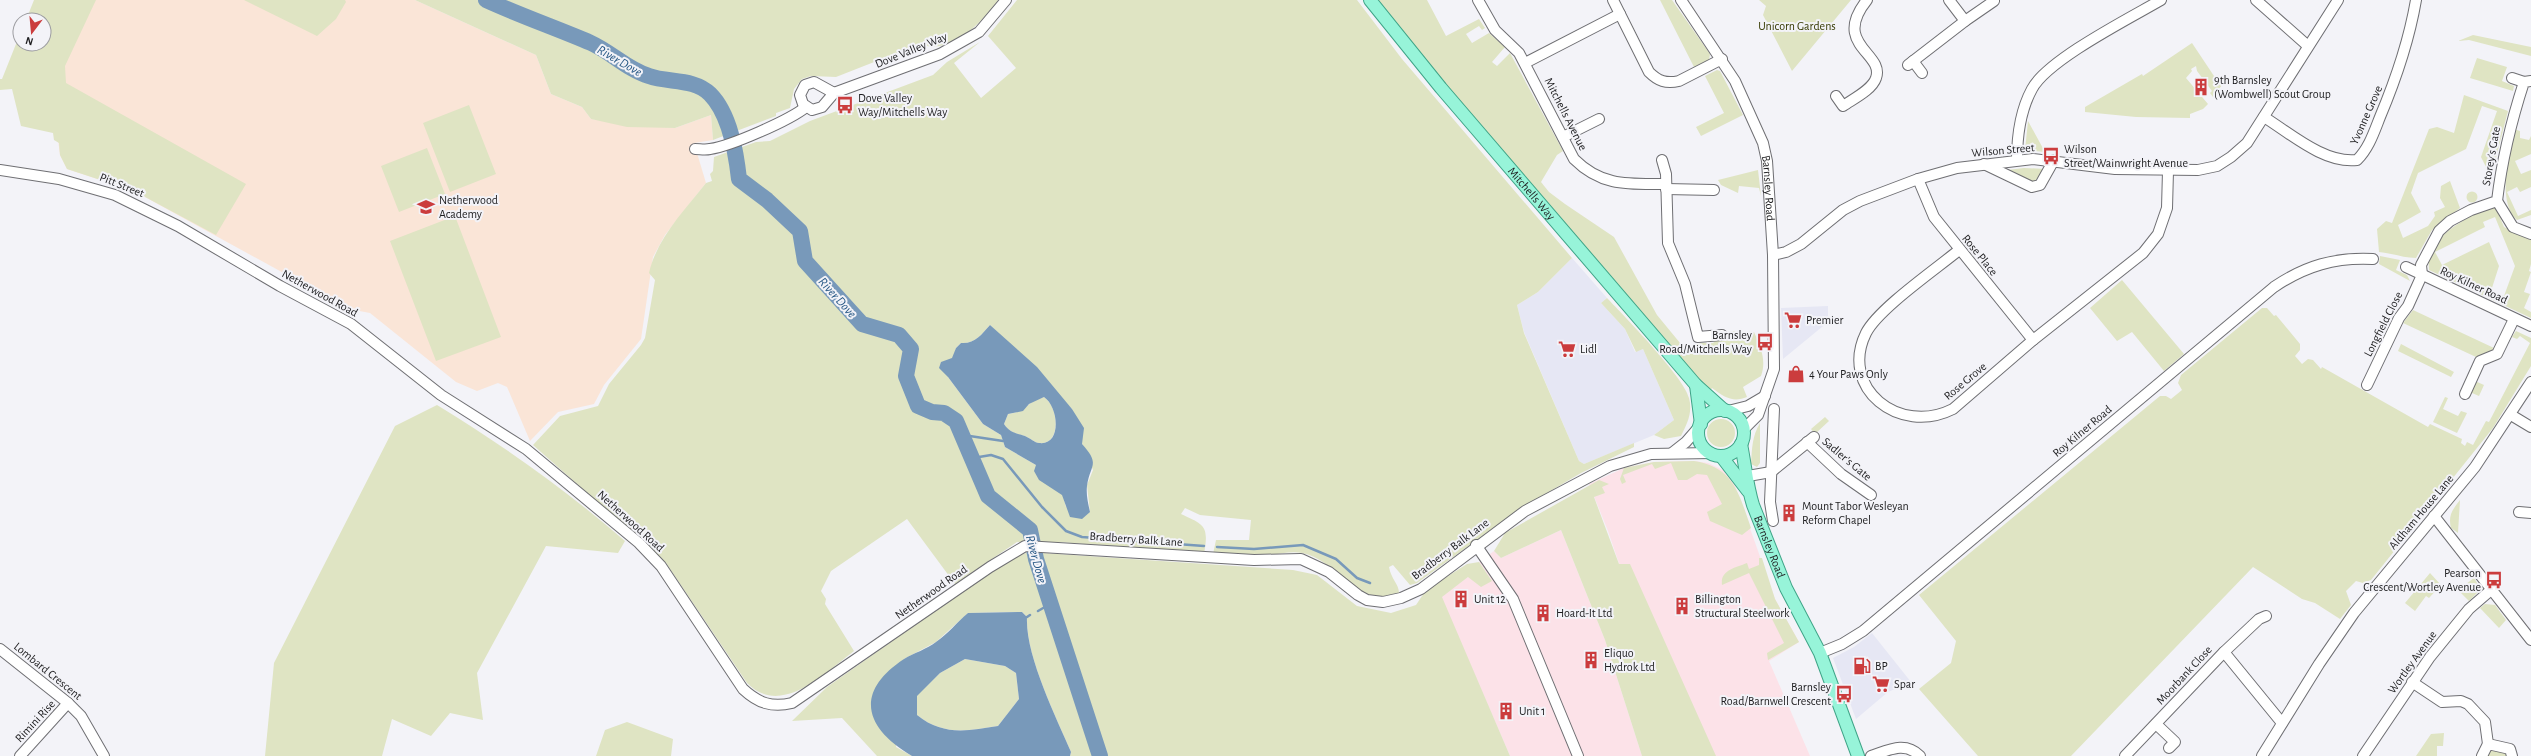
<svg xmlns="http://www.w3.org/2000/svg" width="2531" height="756" font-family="'Alegreya Sans',sans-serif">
<rect width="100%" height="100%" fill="#f3f3f8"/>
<path fill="#e6e7f4" d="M1572,258L1607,298L1601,303L1625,329L1635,352L1643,349L1674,420L1654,435L1584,464L1579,461L1524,332L1517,305L1538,292Z
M1828,306V322L1783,359L1781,308Z
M1872,633L1911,682L1888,692L1856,719L1833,658L1854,647Z"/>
<path fill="#fce2e8" d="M1694,461L1708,463L1723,470L1734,483L1775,599L1799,642L1769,661L1810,756H1696L1670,714L1608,531L1589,484L1624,468L1654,462Z
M1561,530L1605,640L1642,756H1510L1441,597L1468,577L1492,581L1479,562L1494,551L1501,558Z"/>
<path fill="#fae5d7" d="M83,0H415L536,55L551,94L582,107L591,119L675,128L711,115L713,140L694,143L706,183L665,235L653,257L641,339L604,385L594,404L558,412L530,441L507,387L498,383L477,391L456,382L370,313L349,309L134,191L67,169L60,155L51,85Z"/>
<path fill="#dfe4c3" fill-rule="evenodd" d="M34,0H96L65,66L66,83L246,184L216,235L134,191L67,169L60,155L59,143L54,140L53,133L21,126L12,89L0,90V79H2L20,34V44H44V20H26Z
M244,0H345L346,2L336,19L317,36Z
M415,0H998C983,21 955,51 927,46L925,42L836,77L811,76L802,79L794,89L790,108L776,113V116L713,140L711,115L675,128L627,127L591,119L582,107L551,94L536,55Z
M1017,0H1357L1402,59L1572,258L1538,292L1517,305L1524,333L1579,461L1584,464L1634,443V447L1581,473L1523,507L1417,583L1410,585L1393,565L1389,567C1391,579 1399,584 1399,593C1355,611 1341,561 1302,553C1289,550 1273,556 1259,556C1244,556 1228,555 1213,554L1216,540H1249L1251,520L1200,515L1185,508L1181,514C1205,525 1209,526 1204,554L1060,542H1017L955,584L907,519L831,571L821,591L826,599L825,604L854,651C825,673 781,718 747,683L666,563L533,445L560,416L598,406L609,384L641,345L645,338L655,280L649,273C657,238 684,211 706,183L712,181L710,174L713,171L714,157L756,142L770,141L810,121L933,75L947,62L980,42L954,63L981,98L1016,68L988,36ZM990,325L1072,409L1082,444L1093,470L1087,485L1090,512L1066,507L1063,495L1053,488L1036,465L1005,447L1001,435L983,424L948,377L956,348L961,343C975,344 981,335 990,325Z
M1377,0H1427L1446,36L1479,19L1485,28L1482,30L1479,26L1466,34L1472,43L1489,33L1505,47L1492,62L1497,66L1510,53L1563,151L1557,155L1541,182L1549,192L1565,204L1614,237L1657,315L1685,349L1701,343H1713L1716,340H1725V331L1754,332C1760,346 1767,360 1761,376L1743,387L1747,397C1733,403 1724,397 1712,388L1710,391L1466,110Z
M1660,0H1672L1710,54L1709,60L1694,67Z
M1759,0H1851L1792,71L1763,15L1766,6Z
M2473,35L2531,47V56L2469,40L2458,41Z
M2192,43L2216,79L2222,85L2213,97L2210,93L2212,91L2197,71L2196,66L2191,69L2192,71L2186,78L2208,104L2203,109L2190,114V118L2136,117L2085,112V107L2142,74L2143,76Z
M2477,58L2507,67L2502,81L2514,86L2513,91L2470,78Z
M1717,70L1720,71L1743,115L1701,136L1696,127L1724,113L1705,76Z
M2464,95L2508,111L2491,177L2481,157L2497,111L2482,106L2466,149L2418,173L2411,193L2421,212L2398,225L2403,238L2428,226L2435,216L2434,212L2445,207L2440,198L2441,186L2450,181L2460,208L2432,230L2416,258C2403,258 2392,253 2379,252L2377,229L2386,221L2392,223L2429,129L2437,127L2454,133Z
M469,105L496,174L450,192L423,123Z
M2028,121L2045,152L2025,150Z
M2514,129L2520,131V138L2529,140L2531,136V154L2515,161L2521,174L2531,170V187L2520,192L2517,187L2507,192L2518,216L2531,210V215L2517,220C2497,204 2508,151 2514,129Z
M427,148L445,194L399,212L381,166Z
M2024,168L2046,169L2034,182L2007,170Z
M1758,170L1761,196L1759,188L1739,186L1738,193L1721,185L1718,180Z
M2466.5 197a5.5 5.5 0 1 1 11 0a5.5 5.5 0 1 1-11 0Z
M2491,206L2496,208L2504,227L2531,240V264L2529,271L2531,272L2524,292L2530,294L2524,308L2531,312V318L2429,270C2425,236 2466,219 2491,206ZM2495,217L2515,266L2504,296L2491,291L2499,266L2489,242L2442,265L2435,252L2485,227L2483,222Z
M455,216L501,337L436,361L390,241Z
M2380,256L2400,260L2396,270L2407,275L2410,281L2379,264Z
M2122,280L2184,354L2164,371L2132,332L2117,341L2090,308Z
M1607,298C1624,316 1684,377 1689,398C1693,412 1687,424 1681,436L1664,439L1654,435L1674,420L1643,349L1636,352L1625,329L1601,303Z
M2262,308H2267L2274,316L2276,315L2300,344V350L2295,356L2302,364L2308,359L2313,360L2321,369L2322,367L2428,427L2430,424L2462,439L2461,443L2465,446L2467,442L2473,445L2486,421L2489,422L2530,343L2520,336L2517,339L2512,337L2516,331L2531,338V366L2493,428L2371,580L2363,583L2356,581L2346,591L2351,605L2340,619L2315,603L2302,599L2253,567L2071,756H1978L1919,689L1951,663L1956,641L1919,595L2160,396H2166L2171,399L2182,390L2178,383L2181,375Z
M2413,310L2494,348L2492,351L2476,357L2403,323Z
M2401,344L2454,372L2451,377L2398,351Z
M2475,381L2484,385L2479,396L2472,393L2471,390Z
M1044,397C1060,408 1061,446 1039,443C1035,443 1030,438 1025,436C1015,433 1010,433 1004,424L1008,414C1028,411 1027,401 1044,397Z
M2445,397L2448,398L2443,409L2458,416L2461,411L2467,413L2457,433L2433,422Z
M437,405C504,446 566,490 625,541L618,553L546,546L477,673L483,720L450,713L431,736L392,719L382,756H265L274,663L395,426Z
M1825,417L1829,421L1815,434L1811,429Z
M1707 433a14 14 0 1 1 28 0a14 14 0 1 1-28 0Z
M1760,423V463L1757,467L1751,464C1752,449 1752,436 1760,423Z
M1694,461C1734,467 1739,494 1751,528L1742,535L1710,521L1707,512L1722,504L1707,475L1697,474L1687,480H1678L1671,463L1655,469L1652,464L1623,475L1626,482L1622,484L1620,479L1624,468L1654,462Z
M1599,480L1609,484L1602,487L1605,493L1594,497L1619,564H1630L1716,756H1642L1605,640L1561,530L1501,558L1494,551L1505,533Z
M2460,500L2458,533L2451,528C2448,516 2452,510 2460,500Z
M1028,552L1293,570L1317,575L1357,606L1391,613L1416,605L1426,590L1467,564L1479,562L1492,581L1481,587L1468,577L1442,597L1510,756H1070L1071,752C1056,717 1025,655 1027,617L1022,612L968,613L936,642L904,659L896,747L912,756H877L842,718L792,721L827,687L1003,563Z
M1759,558H1762L1775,599L1799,642L1768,660L1767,653L1784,643L1749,573L1722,585C1720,570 1735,568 1747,563L1749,569L1759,565Z
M2430,573L2441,585L2429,598L2426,596L2415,611L2405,603Z
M2474,578L2479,586L2478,592L2469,601L2458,590Z
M2485,604L2495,605L2506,620L2499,628L2480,608Z
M965,659L1005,666L1016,673L1019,699L998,726C967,731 943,736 917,715L916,696L940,673Z
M627,722L673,739L671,756H596L605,730Z
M2444,733L2443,746H2437V756H2416L2431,734Z
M2489,749L2505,750L2508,756H2485Z"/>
<path fill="#7899ba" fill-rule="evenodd" d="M990,325L1037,367L1072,409L1084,428L1082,444C1101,465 1090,464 1087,486C1086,495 1088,503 1090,512L1082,519L1070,517L1062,495L1039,480L1034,471L1036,465L1005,447L1001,435L983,424L948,377L939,368L941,362L952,358L956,348L961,343C975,344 981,335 990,325ZM1044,397C1059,407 1062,446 1039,443C1035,443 1030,438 1025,436C1016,433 1010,433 1004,424L1008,414L1023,411L1029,404Z
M1022,612L1027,617C1025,655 1056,717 1071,752L1070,756H912C864,728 854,692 904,659C914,653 927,649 936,642C948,634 957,622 968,613ZM965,659L1005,666L1016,673L1019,699L998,726C967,731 943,736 917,715V696L940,673Z"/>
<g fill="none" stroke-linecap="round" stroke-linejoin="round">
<path stroke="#7899ba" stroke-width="2.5" d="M963,435L1003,441
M973,458L991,455L1003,459L1042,507L1066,531L1082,537L1204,546
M1217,547L1254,549L1303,545L1336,559L1357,578L1370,583
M1038,611L1050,604
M1027,617L1030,615"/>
<path stroke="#7899ba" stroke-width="16" d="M486,0C521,16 556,28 591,43C611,52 628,70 649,76C668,83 694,78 710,94C730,114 736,152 739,179L767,200L800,231L805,261L862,324L899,335L911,349L906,376L918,406L932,412L944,413L956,421L988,496L1030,530L1036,559L1100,756"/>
<g stroke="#6f6f73" stroke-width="12">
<g id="minor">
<path d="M1478,0L1495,30L1519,53L1574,159C1602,187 1629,184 1666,184"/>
<path d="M1613,0L1649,72C1658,81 1666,84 1679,81L1722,59"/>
<path id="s1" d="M1681,0L1735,81L1763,143L1767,161L1773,255L1774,369L1758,415L1744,429"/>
<path d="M2256,0L2308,46"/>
<path d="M1965,21L1994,1"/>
<path d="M1913,61L1922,73"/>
<path d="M1525,63L1620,14"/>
<path d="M1908,65L1965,21L1949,0"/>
<path d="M2512,78L2524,82"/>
<path d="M814,82L834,93L822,107L812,110L803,104L800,95L805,85Z"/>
<path d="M834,93L940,54L979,32L1006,0"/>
<path d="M1836,96L1843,106C1853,99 1872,90 1876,78C1885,53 1831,45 1867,0"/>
<path d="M2264,117C2291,134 2325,164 2357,160C2369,148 2374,132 2380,117C2396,79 2409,41 2416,0"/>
<path d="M1563,137L1599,119"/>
<path d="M695,149C700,149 705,150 710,149C731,146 790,120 806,107"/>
<path d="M1662,160L1666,174L1668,243L1685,284L1698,337L1722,335"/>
<path d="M2017,160C2017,135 2020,111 2032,89C2047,60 2130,18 2161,0"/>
<path d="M1984,164L2032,187L2040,185L2054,160"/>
<path d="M0,170L59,179L115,195L178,226L280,286L351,324L441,395L526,449L639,543L661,566L743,689C758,703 772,708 792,703L990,567L1025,546L1254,560L1301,559L1329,572L1358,595L1367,600L1383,602L1401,598L1421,589L1525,511L1610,466L1651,454L1711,453"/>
<path d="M1918,179L1934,217L2033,340"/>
<path d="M1666,189L1714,190"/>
<path d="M2497,201L2513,227L2531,234"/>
<path d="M1959,250C1936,269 1878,309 1866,333C1839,388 1899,436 1953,409L2033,340L2143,253L2158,234L2167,208L2168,171"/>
<path d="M1773,255L1786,252L1801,244L1843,210L1860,201L1918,179L1957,168L2033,159L2115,169L2198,170L2217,166L2231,157L2247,143L2338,0"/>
<path d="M2406,267L2531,326"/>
<path d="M2367,385L2399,318L2408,306L2422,275L2421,265L2439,231L2450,221L2471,210L2497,201C2502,159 2511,122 2524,82L2531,81"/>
<path d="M2465,394L2480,361L2497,354L2514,319"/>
<path d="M1728,411L1748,406L1765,396"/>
<path d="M2511,415L2531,427"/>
<path d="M1807,442L1841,474L1871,495"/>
<path d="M1672,453L1686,442L1699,427"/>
<path d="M1748,476L1771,472L1814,437"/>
<path d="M2519,512L2531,513"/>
<path d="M2434,516L2531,640"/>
<path d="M1773,521L1770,502L1774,409"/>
<path d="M1476,545L1513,599L1578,756"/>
<path d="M0,649L68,703L81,716L104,756"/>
<path d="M2224,652L2282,723"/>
<path d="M1820,653L1842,644L1863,631L2274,287C2305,266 2335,257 2373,259"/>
<path d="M2412,682L2442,702L2461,701L2468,704L2485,722L2488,744"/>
<path d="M2156,724L2175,742L2169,748"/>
<path d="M20,756L68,703"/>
<path d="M1871,756C1889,750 1905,741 1920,756"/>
<path d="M2125,756L2224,652L2259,619L2266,616"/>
<path d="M2262,756L2319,664L2354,613L2475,467L2531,382"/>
<path d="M2363,756L2430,657L2469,609L2491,590"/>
<path d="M2482,756L2488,744L2510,749L2512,756"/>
</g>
</g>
<g stroke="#3fa487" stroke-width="14">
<g id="major">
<path id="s2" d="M1370,0L1441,88L1696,385L1725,411"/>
<path d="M1696,385L1701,424"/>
<circle cx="1721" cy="433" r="23"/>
<path id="s3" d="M1741,444C1745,464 1747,486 1753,505L1786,588L1820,653L1858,756"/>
<path d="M1721,456L1748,491"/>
</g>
</g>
<use href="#minor" stroke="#fff" stroke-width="10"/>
<use href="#major" stroke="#97f4d9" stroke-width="12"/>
</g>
<defs>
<g id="building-bare" transform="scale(1.38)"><path d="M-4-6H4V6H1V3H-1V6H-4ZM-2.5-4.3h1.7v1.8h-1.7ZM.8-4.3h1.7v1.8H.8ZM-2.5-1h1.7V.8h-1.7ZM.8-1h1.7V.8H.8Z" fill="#cb3c3d" stroke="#f3f3f8" stroke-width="2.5" paint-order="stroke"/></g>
<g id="bus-bare" transform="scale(1.38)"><path d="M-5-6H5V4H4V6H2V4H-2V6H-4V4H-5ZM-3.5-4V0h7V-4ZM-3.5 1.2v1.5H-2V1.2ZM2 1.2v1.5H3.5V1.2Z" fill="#cb3c3d" stroke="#f3f3f8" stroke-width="2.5" paint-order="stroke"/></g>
<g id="school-bare" transform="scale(1.38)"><path d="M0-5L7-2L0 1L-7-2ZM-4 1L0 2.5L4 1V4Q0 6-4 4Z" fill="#cb3c3d" stroke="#f3f3f8" stroke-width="2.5" paint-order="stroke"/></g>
<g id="supermarket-bare" transform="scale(1.38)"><path d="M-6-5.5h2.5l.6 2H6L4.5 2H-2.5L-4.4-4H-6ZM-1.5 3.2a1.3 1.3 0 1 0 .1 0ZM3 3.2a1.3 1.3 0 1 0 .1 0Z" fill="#cb3c3d" stroke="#f3f3f8" stroke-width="2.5" paint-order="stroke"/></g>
<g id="shop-bare" transform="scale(1.38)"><path d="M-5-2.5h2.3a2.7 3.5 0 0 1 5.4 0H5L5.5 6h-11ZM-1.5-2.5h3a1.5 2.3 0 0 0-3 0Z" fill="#cb3c3d" stroke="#f3f3f8" stroke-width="2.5" paint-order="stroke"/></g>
<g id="fuel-bare" transform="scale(1.38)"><path d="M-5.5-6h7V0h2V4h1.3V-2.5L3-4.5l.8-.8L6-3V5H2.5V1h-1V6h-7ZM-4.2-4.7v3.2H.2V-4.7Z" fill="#cb3c3d" stroke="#f3f3f8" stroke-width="2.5" paint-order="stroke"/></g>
</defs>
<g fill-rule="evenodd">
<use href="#building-bare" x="2201" y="87"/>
<use href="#bus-bare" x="845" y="105"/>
<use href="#bus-bare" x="2051" y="156"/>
<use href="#school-bare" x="426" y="207"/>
<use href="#supermarket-bare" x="1793" y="320"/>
<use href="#bus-bare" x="1765" y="342"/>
<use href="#supermarket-bare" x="1567" y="349"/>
<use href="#shop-bare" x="1796" y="374"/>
<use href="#building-bare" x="1789" y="513"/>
<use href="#bus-bare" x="2494" y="580"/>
<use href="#building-bare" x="1461" y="599"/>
<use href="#building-bare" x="1682" y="606"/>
<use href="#building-bare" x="1543" y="613"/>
<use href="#building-bare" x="1591" y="660"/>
<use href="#fuel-bare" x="1862" y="666"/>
<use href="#supermarket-bare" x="1881" y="684"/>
<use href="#bus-bare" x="1844" y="694"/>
<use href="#building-bare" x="1506" y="711"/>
</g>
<g text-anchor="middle" stroke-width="4" stroke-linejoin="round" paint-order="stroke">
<g font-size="12" fill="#363a02" stroke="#f3f3f8">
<text x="1797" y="30">Unicorn Gardens</text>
</g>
<g font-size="12" fill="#1d1d1f" stroke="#f3f3f8">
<text transform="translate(911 50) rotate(-22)" y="4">Dove Valley Way</text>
<text transform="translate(1566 114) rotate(63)" y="4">Mitchells Avenue</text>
<text transform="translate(2366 115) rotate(-66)" y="4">Yvonne Grove</text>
<text transform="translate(2003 150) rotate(-5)" y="4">Wilson Street</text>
<text transform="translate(2491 156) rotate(-80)" y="4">Storey's Gate</text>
<text transform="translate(122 185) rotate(22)" y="4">Pitt Street</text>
<text dy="4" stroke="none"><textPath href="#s1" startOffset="211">Barnsley Road</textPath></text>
<text dy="4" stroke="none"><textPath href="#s2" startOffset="252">Mitchells Way</textPath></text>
<text transform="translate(1980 255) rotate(51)" y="4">Rose Place</text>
<text transform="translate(2474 285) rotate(25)" y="4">Roy Kilner Road</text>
<text transform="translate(320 293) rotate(29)" y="4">Netherwood Road</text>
<text transform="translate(2383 324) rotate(-63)" y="4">Longfield Close</text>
<text transform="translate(1965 381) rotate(-40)" y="4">Rose Grove</text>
<text transform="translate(2082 431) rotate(-40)" y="4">Roy Kilner Road</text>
<text transform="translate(1847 459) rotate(40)" y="4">Sadler's Gate</text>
<text transform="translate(2421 512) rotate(-50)" y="4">Aldham House Lane</text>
<text transform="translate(631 521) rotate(42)" y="4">Netherwood Road</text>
<text transform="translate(1136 539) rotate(4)" y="4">Bradberry Balk Lane</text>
<text dy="4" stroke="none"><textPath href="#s3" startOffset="107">Barnsley Road</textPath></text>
<text transform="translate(1450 549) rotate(-37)" y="4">Bradberry Balk Lane</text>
<text transform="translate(931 592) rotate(-35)" y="4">Netherwood Road</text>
<text transform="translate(2412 662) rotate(-54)" y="4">Wortley Avenue</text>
<text transform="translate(48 671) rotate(39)" y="4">Lombard Crescent</text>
<text transform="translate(2184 675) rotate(-47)" y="4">Moorbank Close</text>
<text transform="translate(35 721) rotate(-47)" y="4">Rimini Rise</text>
</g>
<g font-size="12" fill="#1d1d1f" stroke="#f3f3f8" text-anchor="start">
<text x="2214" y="84">9th Barnsley<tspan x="2214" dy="14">(Wombwell) Scout Group</tspan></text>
<text x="858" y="102">Dove Valley<tspan x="858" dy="14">Way/Mitchells Way</tspan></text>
<text x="2064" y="153">Wilson<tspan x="2064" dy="14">Street/Wainwright Avenue</tspan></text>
<text x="439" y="204">Netherwood<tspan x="439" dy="14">Academy</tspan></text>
<text x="1806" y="324">Premier</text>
<text x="1752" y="339" text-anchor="end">Barnsley<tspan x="1752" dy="14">Road/Mitchells Way</tspan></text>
<text x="1580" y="353">Lidl</text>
<text x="1809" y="378">4 Your Paws Only</text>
<text x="1802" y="510">Mount Tabor Wesleyan<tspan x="1802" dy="14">Reform Chapel</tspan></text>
<text x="2481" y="577" text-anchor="end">Pearson<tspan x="2481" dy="14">Crescent/Wortley Avenue</tspan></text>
<text x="1474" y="603">Unit 12</text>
<text x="1695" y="603">Billington<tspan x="1695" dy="14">Structural Steelwork</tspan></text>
<text x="1556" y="617">Hoard-It Ltd</text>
<text x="1604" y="657">Eliquo<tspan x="1604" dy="14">Hydrok Ltd</tspan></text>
<text x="1875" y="670">BP</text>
<text x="1894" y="688">Spar</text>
<text x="1831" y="691" text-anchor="end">Barnsley<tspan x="1831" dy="14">Road/Barnwell Crescent</tspan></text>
<text x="1519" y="715">Unit 1</text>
</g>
<g font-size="13" font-style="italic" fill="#275885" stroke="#f3f3f8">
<text transform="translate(620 60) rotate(30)" y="5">River Dove</text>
<text transform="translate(838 297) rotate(48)" y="5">River Dove</text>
<text transform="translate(1037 559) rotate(75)" y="5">River Dove</text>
</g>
</g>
<g transform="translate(32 32) rotate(196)"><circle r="19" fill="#f3f3f8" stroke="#9d9da1"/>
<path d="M0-3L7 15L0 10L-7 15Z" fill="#cb3c3d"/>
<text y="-6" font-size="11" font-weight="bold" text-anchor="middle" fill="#1d1d1f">N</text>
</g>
</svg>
